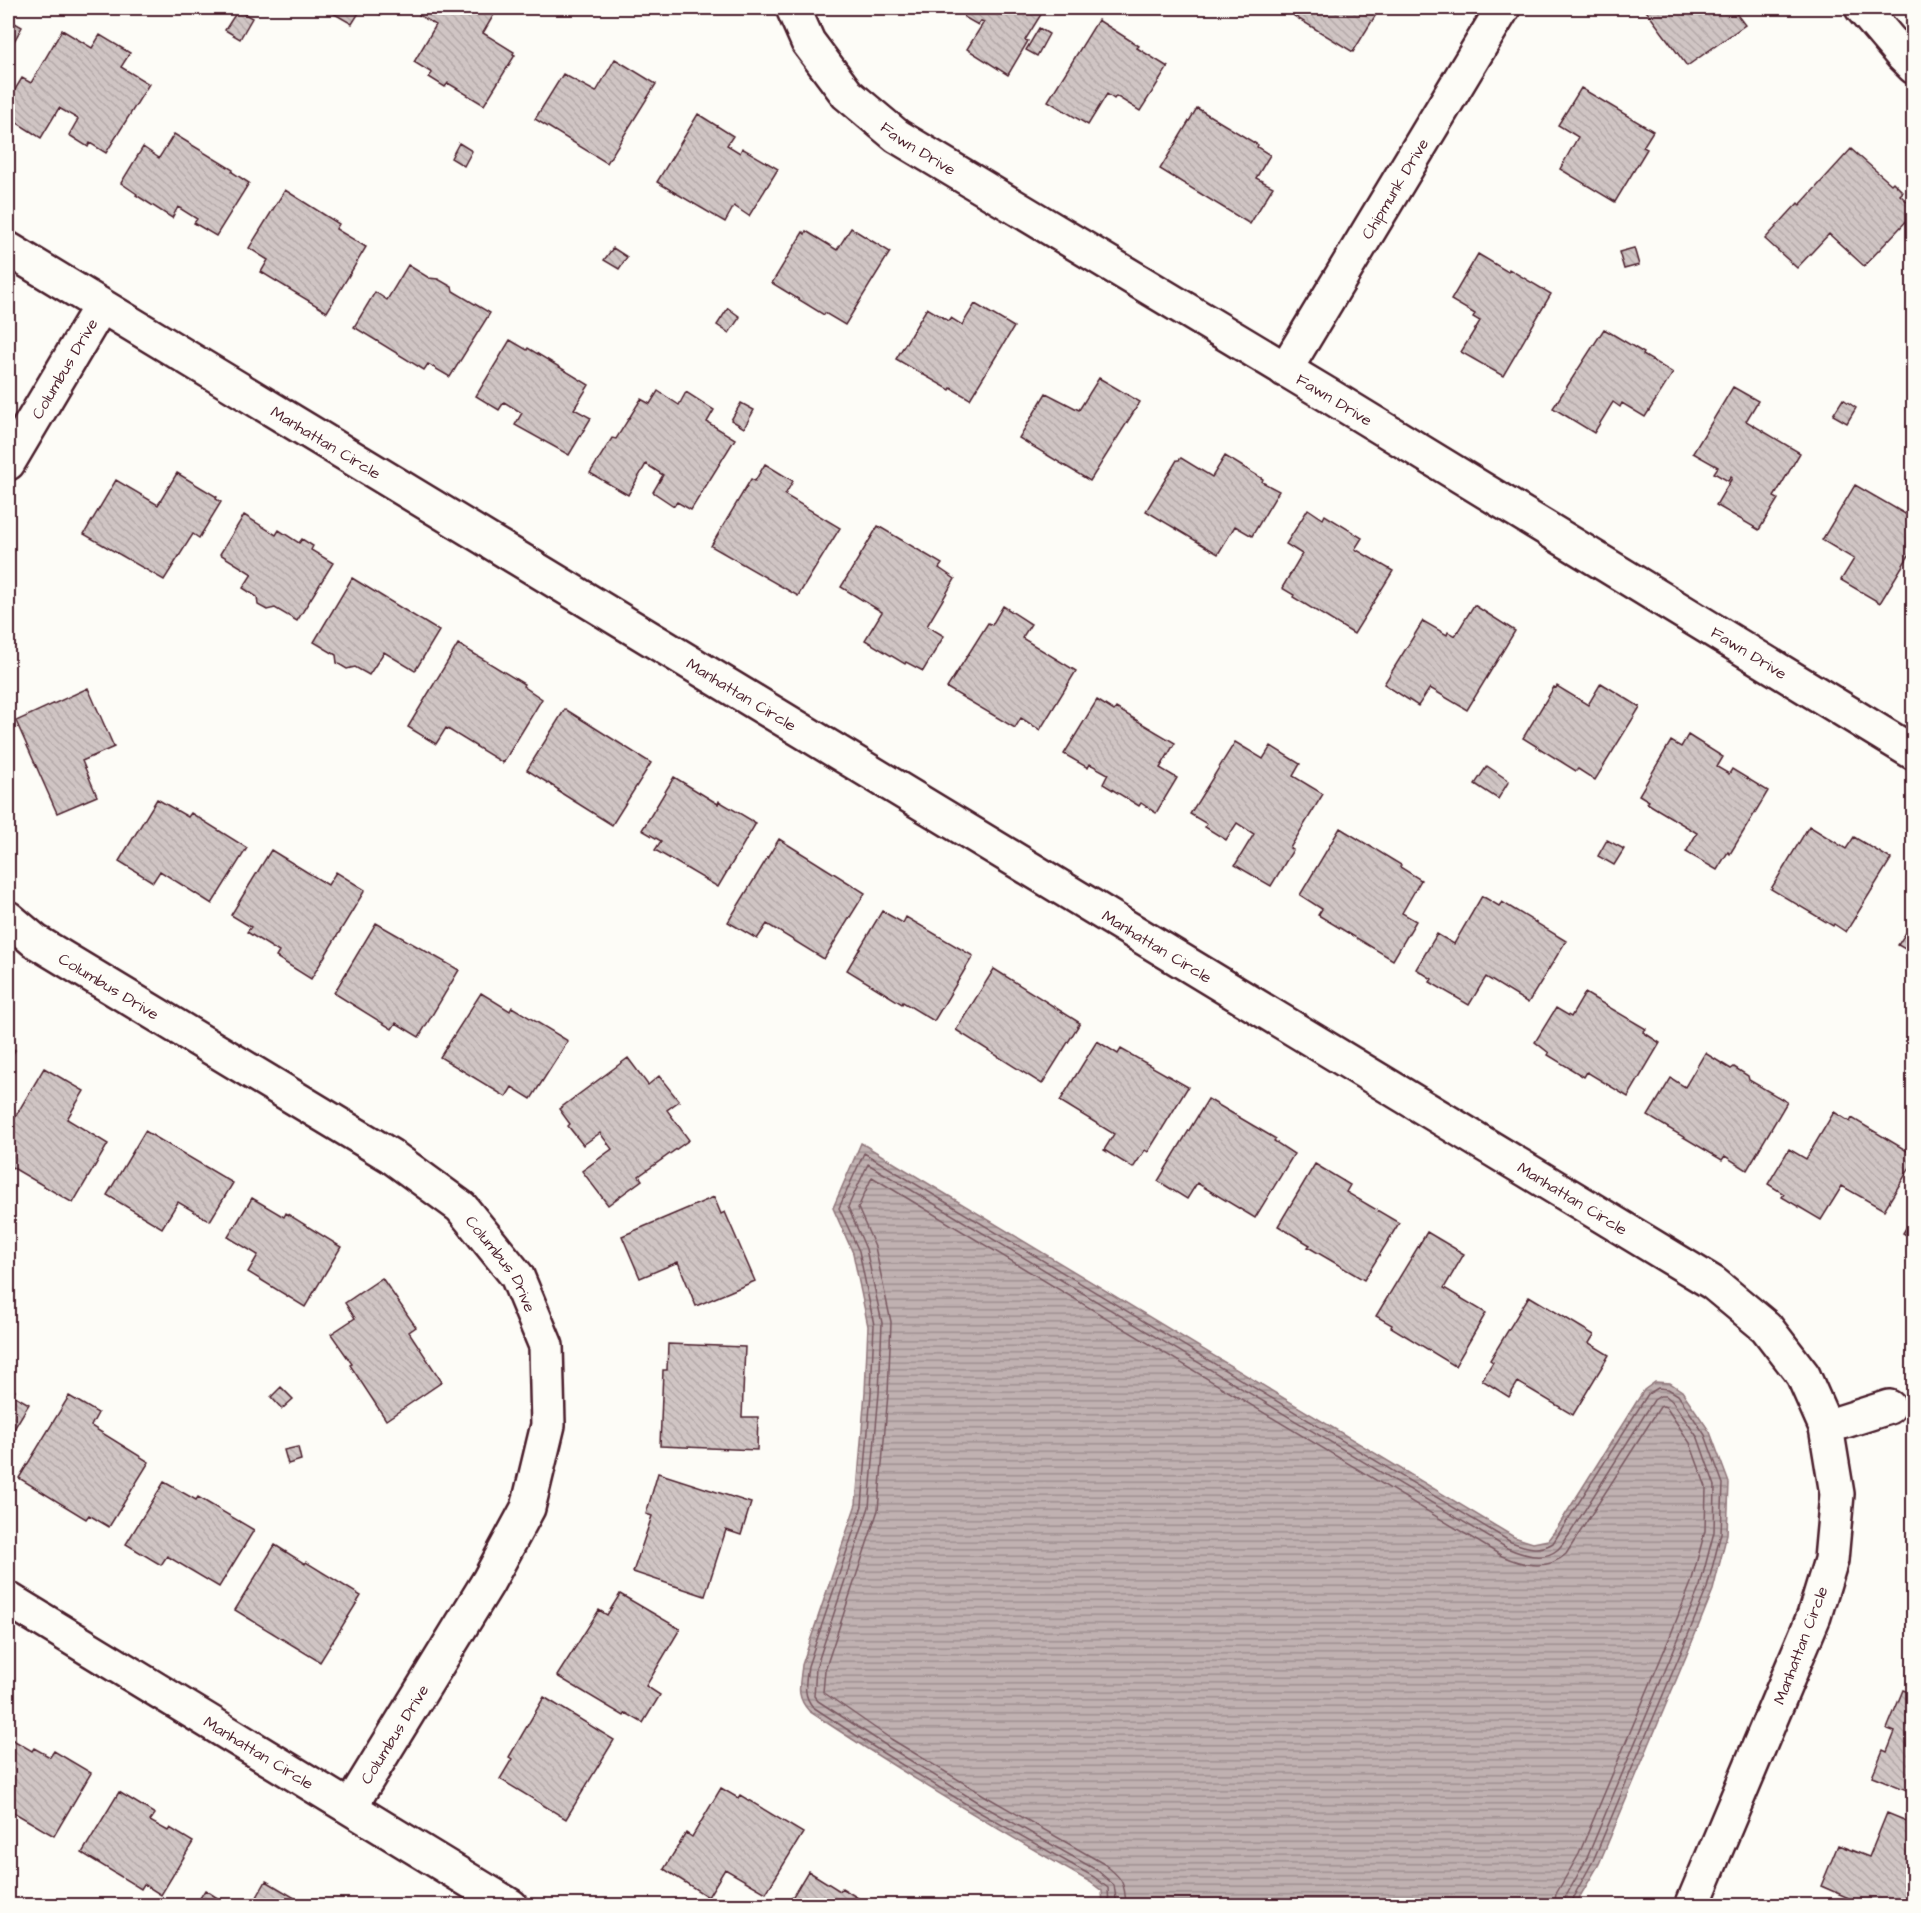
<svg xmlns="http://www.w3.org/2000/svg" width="1921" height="1913" font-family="'Architects Daughter',sans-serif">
<defs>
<pattern id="water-rules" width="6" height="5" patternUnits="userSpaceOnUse" patternTransform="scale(1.5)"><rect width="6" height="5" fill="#c0b1b1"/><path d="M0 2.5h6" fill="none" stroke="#9e8f90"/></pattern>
<pattern id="building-back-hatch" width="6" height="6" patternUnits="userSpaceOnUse" patternTransform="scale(1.5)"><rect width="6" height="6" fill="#d0c5c4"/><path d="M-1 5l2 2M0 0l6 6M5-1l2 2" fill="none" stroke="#b4a9a9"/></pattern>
</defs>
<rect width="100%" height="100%" fill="#fdfcf7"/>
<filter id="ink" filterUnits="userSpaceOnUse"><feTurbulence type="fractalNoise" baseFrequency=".0167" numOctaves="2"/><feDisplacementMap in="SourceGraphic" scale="12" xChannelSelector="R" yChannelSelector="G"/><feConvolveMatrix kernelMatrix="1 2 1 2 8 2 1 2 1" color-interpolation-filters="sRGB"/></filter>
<g filter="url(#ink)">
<path fill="url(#water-rules)" stroke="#91777b" stroke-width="1.5" d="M861,1143L1514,1537L1533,1543L1548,1540L1557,1528L1644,1390L1655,1382L1670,1383L1682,1391L1710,1432L1729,1483L1727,1534L1713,1590L1690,1647L1599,1864L1575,1905H1103L1102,1891L1090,1882C995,1828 901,1772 809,1711C795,1695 800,1685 802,1665L856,1504L865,1392L868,1326L853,1253L833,1208Z"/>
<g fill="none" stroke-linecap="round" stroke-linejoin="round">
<path stroke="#795961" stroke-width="1.5" d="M1109,1906L1108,1888L1094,1877L979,1812L883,1753L813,1707C802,1694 806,1683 808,1666L862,1506L871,1393L874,1325L859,1251L839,1208L864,1153L1511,1542C1525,1547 1539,1552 1553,1543L1648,1394L1658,1388L1668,1389L1678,1395L1705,1435L1723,1484L1721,1533L1707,1588L1684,1645L1593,1861L1571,1901V1906
M1117,1906L1114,1885L1098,1871L982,1805L887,1746L818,1701L814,1696L816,1668L869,1507L879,1393L882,1323L866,1249L848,1207L868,1164L1507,1548C1521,1554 1543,1562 1557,1550C1562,1546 1565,1540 1569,1535L1654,1400L1660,1396H1666L1672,1401L1698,1438L1715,1486L1714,1532L1700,1586L1677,1642L1587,1858L1565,1898L1563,1906
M1126,1906C1125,1882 1122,1878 1104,1864L987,1797L891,1739L823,1692L825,1670L878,1510L888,1394L891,1322L875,1247L858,1208L872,1177L1502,1556C1522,1565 1548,1571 1566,1554L1660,1407L1663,1406L1666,1407L1690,1443L1706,1487L1705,1531L1691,1583L1669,1639L1579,1854L1556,1894L1554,1906"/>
</g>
<path fill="url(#building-back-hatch)" stroke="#4a1f2b" stroke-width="1.5" d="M324,8H362L352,24Z
M368,8H385L381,15Z
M423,8H490L496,11L483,33L514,52L513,54L515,55L484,105L448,83L445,87L429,77L432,73L414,62L436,25L419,15Z
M957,8H1045L1025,40L1028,41L1008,75L967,49L984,22L981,21L978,25L964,17L966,13Z
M1299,8H1380L1353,52L1294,16Z
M1644,8H1732L1745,25L1687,66Z
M238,10L252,18L240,39L225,30Z
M8,19L22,27L8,52Z
M1098,20L1139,46L1137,48L1168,67L1140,111L1116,96L1114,99L1107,94L1088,125L1048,101Z
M1039,28L1049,34L1037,56L1026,50Z
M62,30L92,48L100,35L130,53L121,67L149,84L106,153L90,143L88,147L69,135L78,119L59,108L41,138L8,117V101L22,78L31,83Z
M615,59L656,84L607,163L535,119L563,74L596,92Z
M1581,88L1653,131L1643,147L1647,149L1615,202L1560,169L1578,137L1558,125Z
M1197,108L1258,145L1257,147L1270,155L1256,178L1273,187L1250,224L1160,169Z
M698,114L733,136L727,145L740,153L742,148L778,169L749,216L734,206L725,222L657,182Z
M174,134L233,170L232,172L249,183L216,236L194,223L197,219L178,207L172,218L136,195L137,194L121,183L143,147L159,158Z
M459,143L472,151L464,166L451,158Z
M1851,149L1891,184L1893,182L1903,192L1900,195L1914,208V213L1864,266L1829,234L1797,268L1765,239L1798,203L1800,205Z
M285,190L339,224L336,229L366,247L327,312L261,272L268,260L249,248Z
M851,228L890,252L845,325L825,313L824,315L772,283L803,232L805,234L806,231L837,250Z
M613,248L627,257L619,269L604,260Z
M1634,248L1639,265L1624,269L1619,252Z
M1478,254L1508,272L1509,269L1551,294L1503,376L1461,352L1480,321L1473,317L1475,314L1451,300Z
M408,265L429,278L438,279L452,287L453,291L490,313L450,377L428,364L424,370L354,327L375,292L387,300Z
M975,304L1014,327L970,399L951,388L950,390L896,359L927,308L949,321L951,318L962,325Z
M728,308L740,317L729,333L717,325Z
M1604,329L1644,353L1643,355L1673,373L1645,417L1622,403L1620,407L1613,402L1594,433L1553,408Z
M510,340L527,350L528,348L589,385L574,409L591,418L569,455L515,425L522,413L504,402L499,410L476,396Z
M1099,378L1140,402L1090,481L1019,438L1046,393L1079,410Z
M1733,387L1758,401L1746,421L1800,453L1774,497L1778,499L1759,530L1716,505L1732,478L1731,476L1728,481L1714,473L1718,467L1693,453Z
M658,391L679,405L686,392L714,410L707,422L735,439L691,510L677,502L674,506L653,492L663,475L646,464L628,495L590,473L612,438L616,439L641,399L650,404Z
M1843,399L1856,408L1847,423L1833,415Z
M741,403L754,410L744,428L731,420Z
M1225,456L1263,479L1262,482L1279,491L1252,536L1235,526L1218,554L1146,511L1177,460H1179L1181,458L1212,477Z
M765,464L793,481L785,495L840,528L798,596L711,546L751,479L755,481Z
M177,473L217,497L216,499L221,502L199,538L193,534L164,580L84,534L116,480L158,505Z
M1855,485L1914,519V547L1880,603L1841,580L1854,559L1822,540Z
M1308,509L1323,519L1325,515L1362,538L1355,549L1393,571L1354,634L1293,597L1294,595L1282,588L1302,554L1286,544Z
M244,515L276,535L279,530L299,543L302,539L313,546L311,550L333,563L297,621L275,608L267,610L258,605L257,597L243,588L252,574L220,554Z
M878,526L942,564L939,568L955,579L927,626L944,636L923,671L906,662L905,664L865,640L882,612L841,587Z
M352,578L439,631L415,671L384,652L369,675L355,667L347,669L337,663L336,655L314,642Z
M1474,605L1515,631L1467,710L1430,688L1418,706L1384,684L1423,621L1447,635L1448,632L1455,636Z
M1003,606L1031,624L1022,638L1076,671L1040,730L1021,718L1015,728L947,688L988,623L992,625Z
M458,644L524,684L523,686L542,699L503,763L446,728L436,744L408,727Z
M1601,683L1640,707L1595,780L1578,769L1576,771L1523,738L1554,687L1556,688L1557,686L1588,705Z
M88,688L114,747L82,761L97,796L57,813L16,721Z
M1097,700L1114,711L1116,708L1175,743L1160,768L1177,778L1156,813L1141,803L1139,806L1103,784L1108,774L1090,764L1088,768L1064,754Z
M565,709L651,763L612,825L558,791L559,790L527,770Z
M1688,735L1723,757L1717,767L1729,774L1732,769L1768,791L1730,854L1728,852L1717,870L1686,852L1697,833L1647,803L1649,801L1639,795L1671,741L1681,747Z
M1235,742L1263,759L1271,746L1300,764L1293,776L1323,794L1290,848L1293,850L1271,886L1235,865L1254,834L1237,823L1226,840L1205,827L1207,824L1190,814Z
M1487,766L1509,781L1498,799L1475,784Z
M674,777L718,804L719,801L756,823L718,887L655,850L661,841L642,830Z
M157,799L188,817L191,813L247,848L212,904L160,871L153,882L119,861Z
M1809,826L1846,849L1854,837L1891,859L1846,932L1834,924L1833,926L1771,889Z
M1340,828L1401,865L1400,867L1421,880L1402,913L1416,921L1393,960L1318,915L1322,909L1300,895Z
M779,839L865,893L824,959L767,924L757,939L728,922Z
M1607,840L1624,849L1614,865L1598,856Z
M271,850L328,885L336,872L365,890L311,979L276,957L279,952L247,932L251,927L231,915Z
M1482,896L1499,906L1502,902L1566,941L1528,1003L1486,977L1469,1005L1430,982L1432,979L1416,969L1437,934L1454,944Z
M882,911L903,923L906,917L973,956L934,1021L903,1002L902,1004L847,970Z
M1914,920V954L1898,945Z
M376,923L459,970L419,1037L396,1023L392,1029L334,993Z
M994,969L1080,1023L1042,1084L956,1030Z
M481,993L510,1011L512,1007L568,1041L531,1099L512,1087L506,1097L440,1057Z
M1585,993L1646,1029L1643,1032L1660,1043L1628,1097L1587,1072L1584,1077L1548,1055L1549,1053L1535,1042L1556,1008L1571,1017Z
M1097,1041L1118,1054L1121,1049L1188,1087L1148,1152L1145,1150L1133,1168L1104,1150L1114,1134L1060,1101Z
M8,1046L15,1050L8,1063Z
M1705,1053L1731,1069L1734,1067L1748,1076L1749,1080L1787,1102L1747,1170L1725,1156L1722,1160L1648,1116L1671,1078L1685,1087Z
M628,1058L648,1085L659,1076L679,1101L667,1110L689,1140L639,1176L642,1180L608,1205L582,1171L612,1149L600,1133L583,1145L568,1126L570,1124L559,1109Z
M44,1068L84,1091L67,1119L108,1144L73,1203L8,1165V1129Z
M1208,1099L1276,1139L1274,1141L1294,1154L1255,1218L1197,1183L1187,1199L1158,1181Z
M1834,1112L1850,1122L1852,1118L1914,1155V1161L1884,1210L1842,1186L1821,1220L1782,1197L1784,1194L1768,1184L1789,1149L1806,1159Z
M145,1131L233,1183L210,1221L178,1202L162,1228L107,1195Z
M1315,1164L1350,1185L1346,1192L1399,1223L1364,1280L1308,1247L1310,1245L1278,1226Z
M714,1197L721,1214L725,1212L755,1281L696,1306L678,1262L640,1278L622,1236Z
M252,1198L284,1217L286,1213L341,1247L305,1307L248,1272L258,1255L228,1237Z
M1914,1215V1240L1903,1233Z
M1427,1232L1464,1254L1444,1288L1486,1313L1455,1366L1391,1327L1392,1325L1376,1316Z
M382,1278L416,1327L409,1332L442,1382L386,1420L350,1365L352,1364L331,1334L355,1318L345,1303Z
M1529,1296L1594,1335L1589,1343L1609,1355L1573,1415L1518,1382L1509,1397L1482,1380L1493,1362L1490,1360Z
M668,1344L745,1347L742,1417H758L757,1450L660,1446L663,1370H667Z
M8,1386L15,1391L13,1395L29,1404L8,1439Z
M281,1387L293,1399L282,1409L271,1397Z
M69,1396L98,1413L91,1426L149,1462L109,1527L89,1515L86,1519L19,1478Z
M298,1447L301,1460L288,1464L284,1450Z
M658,1473L751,1503L741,1535L726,1530L705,1596L633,1572L652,1516L646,1514Z
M164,1482L196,1500L198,1497L254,1530L219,1587L167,1556L161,1565L126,1544Z
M275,1545L305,1564L306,1562L361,1596L320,1662L235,1610Z
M620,1594L680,1629L646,1686L660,1695L643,1723L626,1713L624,1716L557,1676L599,1610L607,1615Z
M1903,1690L1914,1694V1793L1872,1776L1883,1750L1887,1752L1895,1732L1887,1729Z
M544,1697L614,1740L566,1819L500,1779L512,1759L509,1757Z
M8,1737L32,1751L34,1748L50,1757L54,1751L91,1773L54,1836L8,1809Z
M721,1788L738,1798L740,1795L803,1833L766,1893L725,1869L708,1897L664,1869L686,1833L692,1837Z
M119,1792L155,1814L150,1821L168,1831L170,1828L193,1842L161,1895L144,1884L141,1889L82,1853Z
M1887,1813L1914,1824V1906H1867L1821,1886L1838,1845L1869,1857Z
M808,1871L840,1891L842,1888L871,1906H787Z
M266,1881L305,1904L304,1906H252Z
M205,1890L230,1906H195Z"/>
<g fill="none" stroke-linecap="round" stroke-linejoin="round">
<g stroke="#4a1f2b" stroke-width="38">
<g id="minor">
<path id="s1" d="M793,8L808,42L847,94L897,136L1328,395L1914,753"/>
<path d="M1862,8L1901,54L1914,67"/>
<path id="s2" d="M8,249L1713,1283L1766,1327L1803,1375L1826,1427L1837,1494L1831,1560L1814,1616L1692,1906"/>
<path id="s3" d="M1285,370L1503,8"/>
<path id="s4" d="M8,463L101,306"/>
<path id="s5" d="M8,918L35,941L391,1156L461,1207L517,1276L546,1346L548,1425L528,1508L488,1582L350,1807"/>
<path d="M1826,1427L1889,1407"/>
<path id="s6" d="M8,1599L511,1906"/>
</g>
</g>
<use href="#minor" stroke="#fdfcf7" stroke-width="33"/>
</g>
</g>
<g text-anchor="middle" stroke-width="4.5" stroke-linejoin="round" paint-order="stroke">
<g font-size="16" fill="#4a1f2b" stroke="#fdfcf7">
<text dy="6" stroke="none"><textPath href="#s1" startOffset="192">Fawn Drive</textPath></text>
<text dy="6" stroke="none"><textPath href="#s3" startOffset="212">Chipmunk Drive</textPath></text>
<text dy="6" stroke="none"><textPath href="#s4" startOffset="110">Columbus Drive</textPath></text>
<text dy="6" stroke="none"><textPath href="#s1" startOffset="678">Fawn Drive</textPath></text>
<text dy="6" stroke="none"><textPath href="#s2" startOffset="372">Manhattan Circle</textPath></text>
<text dy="6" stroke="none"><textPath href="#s1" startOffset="1164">Fawn Drive</textPath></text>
<text dy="6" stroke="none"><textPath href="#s2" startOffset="858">Manhattan Circle</textPath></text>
<text dy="6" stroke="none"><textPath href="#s2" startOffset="1344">Manhattan Circle</textPath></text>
<text dy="6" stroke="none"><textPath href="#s5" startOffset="122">Columbus Drive</textPath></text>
<text dy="6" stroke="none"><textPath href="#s2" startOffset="1830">Manhattan Circle</textPath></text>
<text dy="6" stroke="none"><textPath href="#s5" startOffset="608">Columbus Drive</textPath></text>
<text transform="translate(1800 1645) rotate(-69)" y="6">Manhattan Circle</text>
<text transform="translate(394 1734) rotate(-58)" y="6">Columbus Drive</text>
<text dy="6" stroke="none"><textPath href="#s6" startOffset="294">Manhattan Circle</textPath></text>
</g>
</g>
<rect width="1921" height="1913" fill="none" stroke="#fdfcf7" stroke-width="30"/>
<rect x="15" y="15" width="1891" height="1883" fill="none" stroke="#4a1f2b" stroke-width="2" filter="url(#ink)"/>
</svg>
